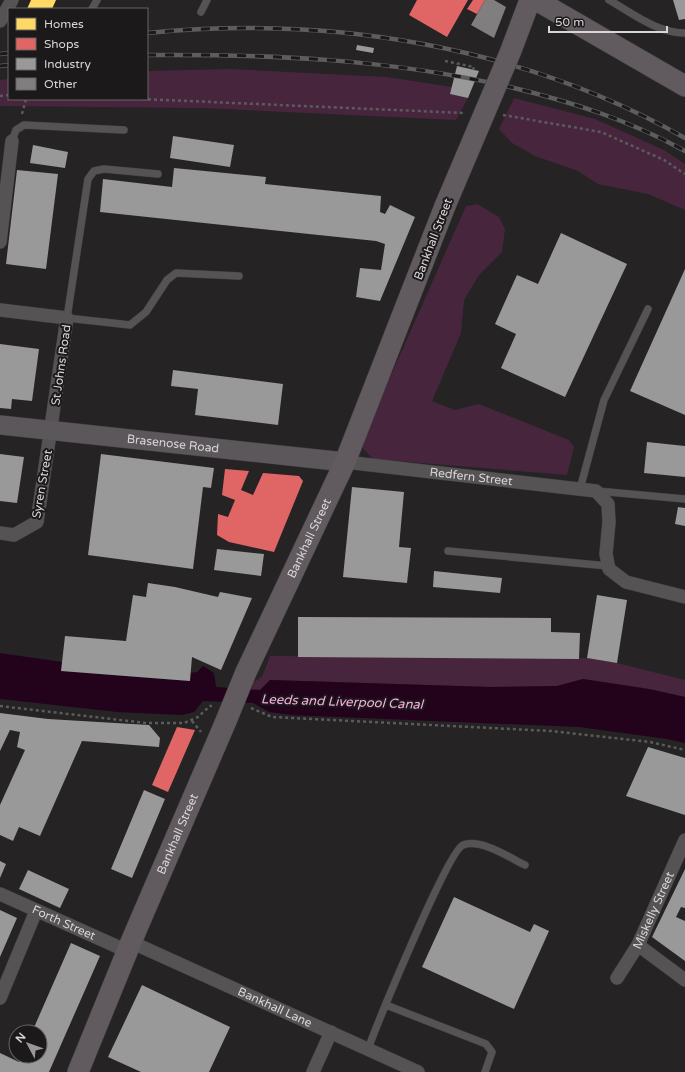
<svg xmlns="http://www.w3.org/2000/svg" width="685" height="1072" font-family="'Varela Round',sans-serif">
<rect width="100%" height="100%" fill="#252324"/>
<path fill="#47263d" d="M230,69L387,77L452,87L450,94L468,98L456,120L204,108L0,106V80L9,79V99H147V71Z
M514,98L595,119L664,150L685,164V210L648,194L598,184L578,171L535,156L512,143L499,129Z
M477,204L499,217L505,229L502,252L479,275L464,300L461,333L432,401L455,410L479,404L569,440L574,447L567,475L373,459L360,445L466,206Z
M270,656L587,658L617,663L685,680V697L649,689L583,679L557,686L490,687L270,680L260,690H251L253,682L262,677Z"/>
<path fill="#23031b" d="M0,653L62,662V671L189,681L190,673L197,672L203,666L214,673L216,687L260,690L270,680L490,687L557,686L583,679L649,689L685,697V743L667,739L579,727L291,715L269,712L253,703L203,701L194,712L182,715L117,712L0,699Z"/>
<path fill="#ffd966" d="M31,0H56L52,9H27Z"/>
<path fill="#e06666" d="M417,0H468L447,37L409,15Z
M473,0H485L477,14L467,9Z
M225,469L249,471L241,490L253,495L263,473L299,476L303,481L274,552L229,542L217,535L218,514L228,517L235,500L222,495Z
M177,727L195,730L168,792L152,785Z"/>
<path fill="#999" d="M673,0H685V19L679,20Z
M357,45L374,48L373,53L356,50Z
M457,66L479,71L468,98L450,94Z
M173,136L234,145L230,167L170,158Z
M33,145L68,152L65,168L30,163Z
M174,168L266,177L265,184L381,196L380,212L385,214L390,205L415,217L380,301L356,297L360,268L381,270L385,244L376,241L100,212L103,179L172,187Z
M17,170L58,174L46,269L6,264Z
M561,233L627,264L565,397L501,368L516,334L495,324L517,275L538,284Z
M685,269V415L630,391Z
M0,344L39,349L32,401L12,399L11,409L0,408Z
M173,370L283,384L278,425L195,415L198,389L171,386Z
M647,442L685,446V477L644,473Z
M0,454L24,457L17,503L0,501Z
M101,454L214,468L211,488L203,487L193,569L88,555Z
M352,487L404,492L399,547L411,548L407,583L343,577Z
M678,507L685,508V526L675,524Z
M217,549L264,554L261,576L214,570Z
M434,571L502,578L500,593L433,587Z
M148,583L175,587L218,597L220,592L252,598L221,670L192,657L190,681L61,671L65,636L126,641L133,595L146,597Z
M597,595L627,600L617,663L587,658Z
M298,617L551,618V632L580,633L579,659L298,657Z
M0,713L48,719L149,725L160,738L159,747L82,741L40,836L19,827L13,841L0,835V805L25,750L17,747L20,732L10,730L0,751Z
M648,747L685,758V815L626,796Z
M144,790L165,799L132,878L111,869Z
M0,861L6,864L0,878Z
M685,869V908L681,907L676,917L685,921V961L652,937Z
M28,870L69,889L60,908L19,889Z
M454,897L530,932L534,924L549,931L514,1009L422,967Z
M0,910L17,918L0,957Z
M71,943L100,956L49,1072H0V1053L19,1062L21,1056H40V1032H32Z
M142,985L230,1027L209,1072H141L108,1057Z"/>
<path fill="#807e7f" d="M485,0H494L506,7L494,38L471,25Z"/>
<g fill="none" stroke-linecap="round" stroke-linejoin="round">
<g stroke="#424142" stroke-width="8">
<path id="lane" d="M609,0C632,13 657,33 685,33
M92,9L97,0
M201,12L207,0
M12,141L16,130L24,125L124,130
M158,174L104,169L94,171L88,179L67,318L130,325L146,312L167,280L176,273L239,276
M580,489L604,400L648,309
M597,491L685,499
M448,551L608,566
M386,1005L486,1044L492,1052L485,1072
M368,1049C378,1022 448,851 463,845C481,838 510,858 525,865"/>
</g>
<g stroke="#424142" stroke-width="14">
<g id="street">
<path d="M0,21L12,0"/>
<path d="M0,242L12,141"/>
<path d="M0,310L67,318L37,522L14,535L0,533"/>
<path id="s1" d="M345,462L596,491L608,504L609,522L606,554L609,569L626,582L685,597"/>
<path id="s2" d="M0,894L127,951"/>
<path id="s3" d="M131,942L418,1072"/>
<path d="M638,945L685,980"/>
<path id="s4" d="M617,978L638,945L685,840"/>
<path d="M0,998L36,911"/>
<path d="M313,1072L331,1032"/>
</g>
</g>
<g stroke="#424142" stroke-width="20">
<g id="secondary">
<path id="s5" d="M0,425L345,462"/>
</g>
</g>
<g stroke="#424142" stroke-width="22">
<g id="primary">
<path d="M536,0L685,86"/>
<path d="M510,53L530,0"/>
<path id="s6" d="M246,672L345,462L445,206"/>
<path id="s7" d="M78,1072L131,942L226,721"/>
</g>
</g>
<path stroke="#5c5b5c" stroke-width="2.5" stroke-dasharray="3 3" stroke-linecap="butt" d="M445,61L474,67L473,70
M0,96L9,95
M142,99L464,113
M22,114L26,99
M503,115L601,132L664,160L685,174
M0,706L146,723H184L198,717L210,706H212
M251,708L272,717L551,731L650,742L685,750
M192,721L201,732"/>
<use href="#lane" stroke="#555354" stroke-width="7"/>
<use href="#street" stroke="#555354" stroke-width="13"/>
<use href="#secondary" stroke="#5b575a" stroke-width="19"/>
<use href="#primary" stroke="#615a5f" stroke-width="21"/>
<g stroke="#5e5d5e" stroke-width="4.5">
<path id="rail" d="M147,33C331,15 523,46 685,138
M0,54L9,53
M147,55C271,54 389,59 510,87C572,102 629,120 685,151
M0,66L9,65"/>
</g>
<use href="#rail" stroke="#1c191b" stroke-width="3" stroke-dasharray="9" stroke-linecap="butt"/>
<g stroke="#424142" stroke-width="22" stroke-linecap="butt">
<path id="primary-bridge" d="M445,206L510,53
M226,721L246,672"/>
</g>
<use href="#primary-bridge" stroke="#615a5f" stroke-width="21"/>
</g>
<g text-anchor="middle" stroke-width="4" stroke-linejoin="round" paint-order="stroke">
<g font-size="12" fill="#d8d6d7" stroke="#1c191b">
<text transform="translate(433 239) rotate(-69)" y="4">Bankhall Street</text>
<text transform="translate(61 365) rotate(-82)" y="4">St Johns Road</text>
<text dy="4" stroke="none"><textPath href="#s5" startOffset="174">Brasenose Road</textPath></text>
<text dy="4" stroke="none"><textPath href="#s1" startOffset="127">Redfern Street</textPath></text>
<text transform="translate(42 484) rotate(-80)" y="4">Syren Street</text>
<text dy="4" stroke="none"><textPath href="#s6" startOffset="148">Bankhall Street</textPath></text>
<text dy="4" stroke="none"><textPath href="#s7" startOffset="258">Bankhall Street</textPath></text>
<text dy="4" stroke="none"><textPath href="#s4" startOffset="77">Miskelly Street</textPath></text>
<text dy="4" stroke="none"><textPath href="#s2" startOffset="70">Forth Street</textPath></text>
<text dy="4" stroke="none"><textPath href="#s3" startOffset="158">Bankhall Lane</textPath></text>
</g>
<g font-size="13" font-style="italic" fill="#fdade4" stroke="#1c191b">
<text transform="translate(342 701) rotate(2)" y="5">Leeds and Liverpool Canal</text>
</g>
</g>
<rect x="8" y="8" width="140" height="92" fill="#1c191b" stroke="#676566"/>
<rect x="16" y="18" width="20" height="12" fill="#ffd966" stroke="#676566"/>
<text x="44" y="28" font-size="12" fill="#d8d6d7">Homes</text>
<rect x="16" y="38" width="20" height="12" fill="#e06666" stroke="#676566"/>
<text x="44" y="48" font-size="12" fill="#d8d6d7">Shops</text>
<rect x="16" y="58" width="20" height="12" fill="#999999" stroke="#676566"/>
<text x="44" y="68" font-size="12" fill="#d8d6d7">Industry</text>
<rect x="16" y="78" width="20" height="12" fill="#807e7f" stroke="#676566"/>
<text x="44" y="88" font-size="12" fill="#d8d6d7">Other</text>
<g transform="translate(28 1044) rotate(311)"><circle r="19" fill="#1c191b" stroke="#676566"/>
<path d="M0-3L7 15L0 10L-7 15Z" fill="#999798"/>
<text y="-6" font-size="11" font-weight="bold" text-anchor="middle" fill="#d8d6d7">N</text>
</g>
<path d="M549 26v6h118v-6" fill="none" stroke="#d8d6d7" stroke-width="2"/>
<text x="555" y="26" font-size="12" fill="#d8d6d7" stroke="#1c191b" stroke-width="3" paint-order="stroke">50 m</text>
</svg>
